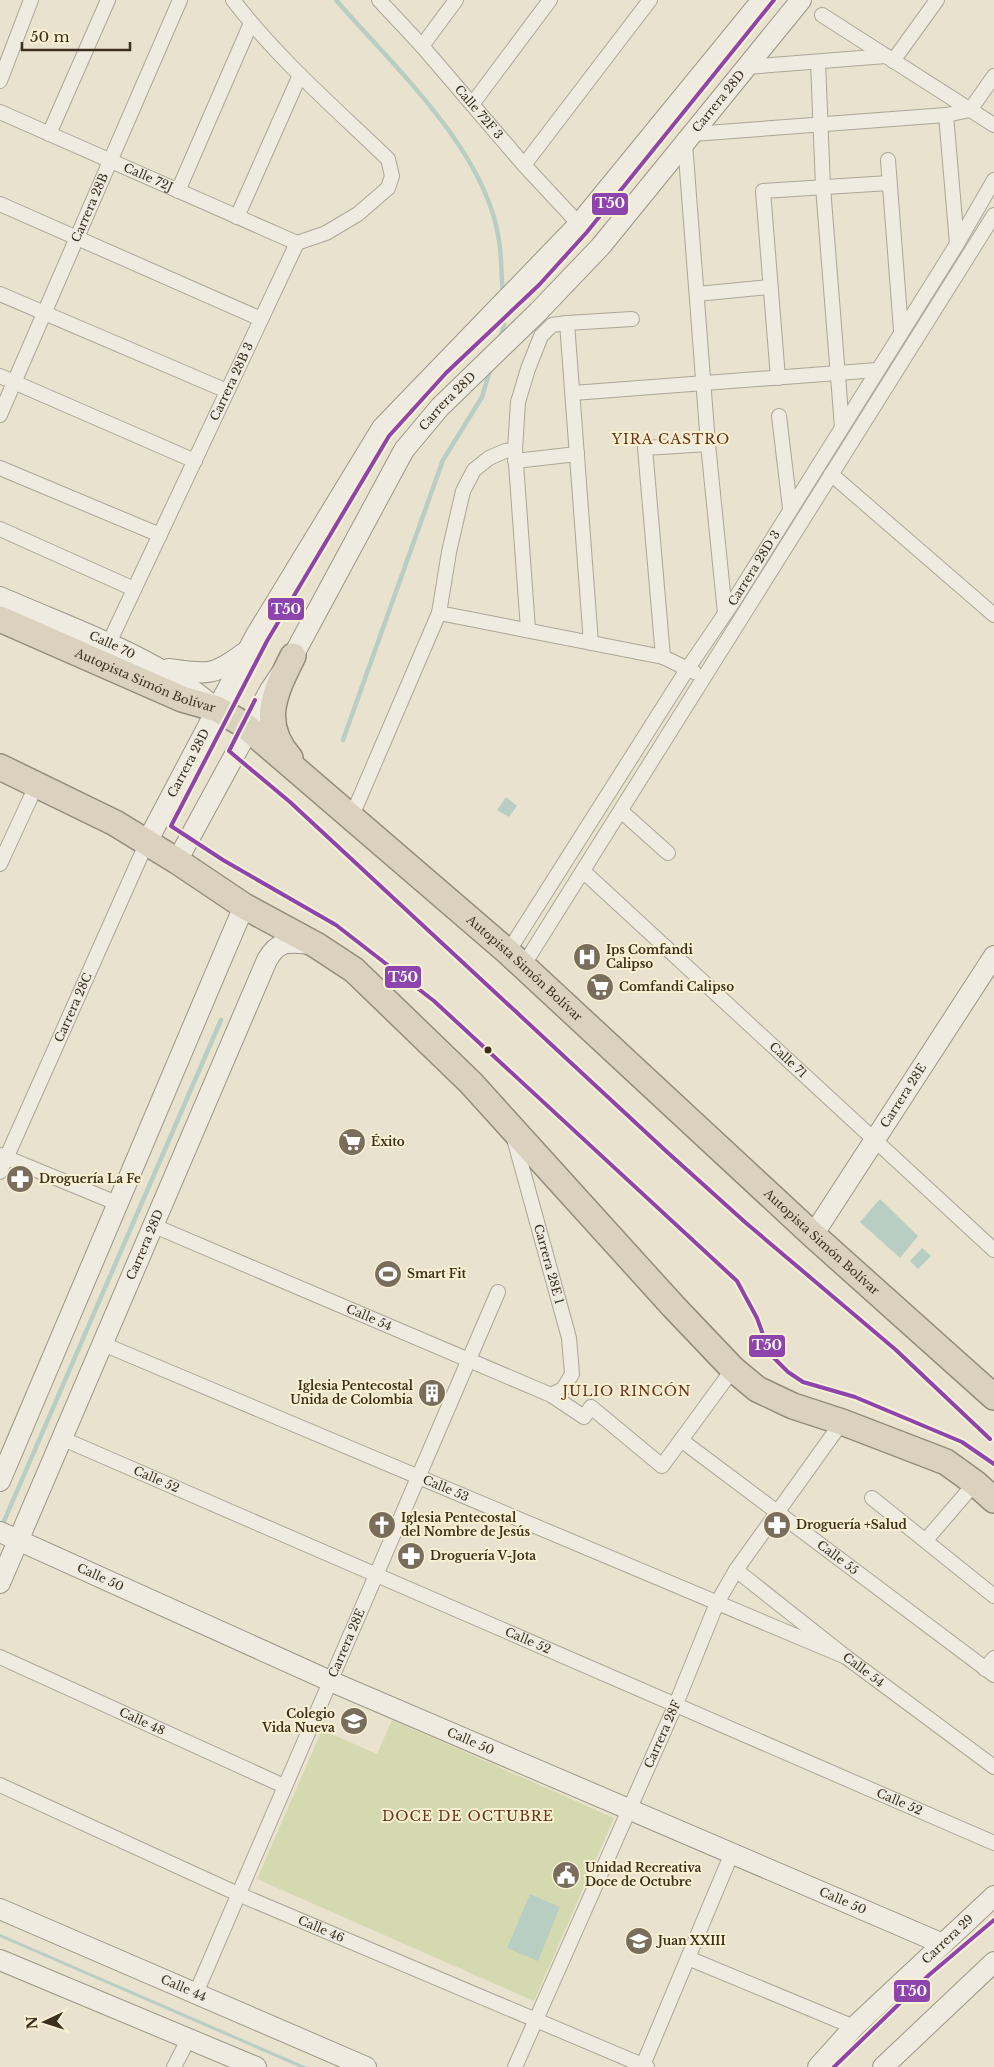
<svg xmlns="http://www.w3.org/2000/svg" width="994" height="2067" font-family="'Libre Baskerville',serif">
<rect width="100%" height="100%" fill="#e8e2ce"/>
<path fill="#d5d9af" d="M392,1720L614,1818L534,2001L257,1879L322,1730L377,1754Z"/>
<path fill="#b9cec3" d="M506,797L517,806L509,817L497,810Z
M880,1199L918,1236L900,1258L860,1222Z
M922,1248L931,1256L918,1269L910,1261Z
M530,1894L560,1907L538,1961L507,1948Z
M0,1934L307,2067H299L0,1937Z"/>
<g fill="none" stroke-linecap="round" stroke-linejoin="round">
<path stroke="#b9cec3" stroke-width="4.5" d="M336,0C393,66 487,151 499,241C502,258 501,277 503,294
M500,339L504,325V312
M343,740L443,460L482,397L491,367
M1,1528L221,1020"/>
<g stroke="#ada697" stroke-width="16">
<g id="street">
<path id="s1" d="M379,0L422,46L524,165L579,224"/>
<path d="M822,15L994,125"/>
<path d="M422,46L456,0"/>
<path d="M893,61L937,0"/>
<path d="M818,62L823,187L842,427"/>
<path d="M747,67L886,56"/>
<path d="M0,81L31,0"/>
<path d="M473,103L550,0"/>
<path id="s2" d="M0,112L297,243"/>
<path d="M946,115L957,244"/>
<path d="M49,134L108,0"/>
<path d="M693,134L946,115L970,110L994,76"/>
<path d="M685,143L708,444L725,613"/>
<path d="M888,160L901,330"/>
<path d="M524,165L650,0"/>
<path d="M178,191L251,23"/>
<path d="M0,204L261,319"/>
<path d="M237,217L300,75"/>
<path d="M0,294L227,391"/>
<path d="M697,294L770,287"/>
<path d="M567,323L632,319"/>
<path d="M0,376L195,461"/>
<path d="M778,378L763,191L889,183"/>
<path d="M573,393L877,370"/>
<path id="s3" d="M0,415L180,0"/>
<path d="M779,416L790,508"/>
<path d="M515,450L528,629"/>
<path d="M515,461L577,454"/>
<path d="M0,468L160,535"/>
<path d="M831,474L994,615"/>
<path d="M0,529L134,589"/>
<path d="M439,613L663,657L694,672"/>
<path id="s4" d="M108,645L297,243L326,233L358,214L388,188L392,176L388,159C335,108 278,59 233,0"/>
<path d="M663,657L645,448L708,444"/>
<path d="M621,811L668,853"/>
<path d="M351,818L439,613L449,552L463,491L474,470L489,458L505,451L515,450L518,402L528,369L541,336L552,325L567,323L591,643"/>
<path d="M0,864L36,786"/>
<path id="s5" d="M583,871L994,1250"/>
<path id="s6" d="M508,952L688,668L733,602L957,244L994,180"/>
<path d="M523,966L994,215"/>
<path id="s7" d="M513,1135L569,1338L572,1374L563,1389L551,1395"/>
<path d="M0,1155L119,1204"/>
<path id="s8" d="M0,1172L147,842"/>
<path id="s9" d="M152,1225L551,1395L584,1417L591,1407L662,1466L733,1369"/>
<path id="s10" d="M103,1344L846,1657"/>
<path id="s11" d="M61,1438L994,1843"/>
<path id="s12" d="M681,1440L994,1675"/>
<path d="M872,1498L994,1596"/>
<path d="M926,1540L975,1483"/>
<path id="s13" d="M736,1570L846,1657L994,1767"/>
<path id="s14" d="M0,1657L284,1786"/>
<path d="M985,1669L994,1658"/>
<path id="s15" d="M0,1785L238,1894L647,2067"/>
<path d="M688,1958L854,2027"/>
<path id="s16" d="M196,1993L498,1292"/>
<path d="M643,2065L732,1853"/>
<path d="M174,2067L189,2038"/>
<path id="s17" d="M515,2067L676,1704L717,1603L736,1570L842,1422"/>
</g>
</g>
<g stroke="#9d9686" stroke-width="22">
<g id="secondary">
<path id="s18" d="M0,597C72,629 153,655 213,706"/>
<path d="M169,669C206,674 213,677 244,653"/>
<path id="s19" d="M147,842L256,635L382,428L579,224L762,0"/>
<path id="s20" d="M177,861L270,690L293,656L404,450L440,407L538,312L601,246L801,0"/>
<path id="s21" d="M813,1235L994,956"/>
<path d="M0,1481L244,906"/>
<path id="s22" d="M0,1532L330,1681L943,1944"/>
<path id="s23" d="M0,1583L267,960C279,939 290,942 312,944"/>
<path id="s24" d="M0,1909L366,2067"/>
<path d="M0,1960L256,2067"/>
<path id="s25" d="M818,2067L854,2027L994,1896"/>
<path d="M883,2067L994,1962"/>
</g>
</g>
<g stroke="#928c7e" stroke-width="28">
<g id="highway">
<path id="s26" d="M0,619L182,699L217,709L243,724L508,952L813,1235L994,1397"/>
<path d="M290,758C259,723 275,692 293,656"/>
<path d="M0,767L115,823L177,861L244,906L316,945L354,970L471,1083L673,1306L733,1369L757,1389L793,1406L842,1422L946,1462L975,1483L994,1500"/>
</g>
</g>
<use href="#street" stroke="#efebe0" stroke-width="14"/>
<use href="#secondary" stroke="#efebe0" stroke-width="20"/>
<use href="#highway" stroke="#dad2be" stroke-width="25"/>
<g stroke="#f9f1d3" stroke-width="8">
<path id="bus-1" d="M774,0L587,232L539,285L446,373L389,436L267,641L171,826L223,860L336,925L434,1001L737,1281L757,1318L770,1354L788,1372L803,1382L855,1397L962,1442L994,1464
M255,700L229,751L290,802L666,1151L746,1223L896,1350L990,1439
M834,2067L929,1975L994,1920"/>
</g>
<use href="#bus-1" stroke="#8e44ad" stroke-width="4"/>
</g>
<defs>
<g id="hospital-disc" transform="scale(1.4375)"><circle r="9.5" fill="#796e5b" stroke="#f9f1d3"/><path d="M-5-5h3v3.5h4V-5h3V5h-3V1.5h-4V5h-3Z" fill="#fff"/></g>
<g id="supermarket-disc" transform="scale(1.4375)"><circle r="9.5" fill="#796e5b" stroke="#f9f1d3"/><path d="M-6-5.5h2.5l.6 2H6L4.5 2H-2.5L-4.4-4H-6ZM-1.5 3.2a1.3 1.3 0 1 0 .1 0ZM3 3.2a1.3 1.3 0 1 0 .1 0Z" fill="#fff"/></g>
<g id="pharmacy-disc" transform="scale(1.4375)"><circle r="9.5" fill="#796e5b" stroke="#f9f1d3"/><path d="M-2-6h4v4h4v4h-4v4h-4v-4h-4v-4h4Z" fill="#fff"/></g>
<g id="stadium-disc" transform="scale(1.4375)"><circle r="9.5" fill="#796e5b" stroke="#f9f1d3"/><path d="M0-5a6.5 5 0 1 0 0 10a6.5 5 0 1 0 0-10ZM-3.5-1.8h7v3.6h-7Z" fill="#fff"/></g>
<g id="building-disc" transform="scale(1.4375)"><circle r="9.5" fill="#796e5b" stroke="#f9f1d3"/><path d="M-4-6H4V6H1V3H-1V6H-4ZM-2.5-4.3h1.7v1.8h-1.7ZM.8-4.3h1.7v1.8H.8ZM-2.5-1h1.7V.8h-1.7ZM.8-1h1.7V.8H.8Z" fill="#fff"/></g>
<g id="church-disc" transform="scale(1.4375)"><circle r="9.5" fill="#796e5b" stroke="#f9f1d3"/><path d="M-1.2-6h2.4v3.5h3.3v2.4h-3.3V6h-2.4V-.1h-3.3v-2.4h3.3Z" fill="#fff"/></g>
<g id="school-disc" transform="scale(1.4375)"><circle r="9.5" fill="#796e5b" stroke="#f9f1d3"/><path d="M0-5L7-2L0 1L-7-2ZM-4 1L0 2.5L4 1V4Q0 6-4 4Z" fill="#fff"/></g>
<g id="civic-disc" transform="scale(1.4375)"><circle r="9.5" fill="#796e5b" stroke="#f9f1d3"/><path d="M-.6-6.5H3V-4.5H.6V-3L4-1V1h2V6H-6V1h2V-1L-.6-3ZM-1.2 2.5V6h2.4V2.5Z" fill="#fff"/></g>
</defs>
<g fill-rule="evenodd">
<use href="#hospital-disc" x="587" y="957"/>
<use href="#supermarket-disc" x="600" y="987"/>
<use href="#supermarket-disc" x="352" y="1142"/>
<use href="#pharmacy-disc" x="20" y="1179"/>
<use href="#stadium-disc" x="388" y="1274"/>
<use href="#building-disc" x="432" y="1393"/>
<use href="#church-disc" x="382" y="1525"/>
<use href="#pharmacy-disc" x="777" y="1525"/>
<use href="#pharmacy-disc" x="411" y="1556"/>
<use href="#school-disc" x="354" y="1721"/>
<use href="#civic-disc" x="566" y="1875"/>
<use href="#school-disc" x="639" y="1941"/>
</g>
<circle fill="#3d2f1d" stroke="#f9f1d3" stroke-width="2" cx="488" cy="1050" r="4.5"/>
<g text-anchor="middle" stroke-width="4" stroke-linejoin="round" paint-order="stroke">
<g font-size="12" fill="#3d2f1d" stroke="#f9f1d3">
<text dy="4" stroke="none"><textPath href="#s20" startOffset="940">Carrera 28D</textPath></text>
<text dy="4" stroke="none"><textPath href="#s1" startOffset="150">Calle 72F 3</textPath></text>
<text dy="4" stroke="none"><textPath href="#s2" startOffset="162">Calle 72J</textPath></text>
<text dy="4" stroke="none"><textPath href="#s3" startOffset="226">Carrera 28B</textPath></text>
<text dy="4" stroke="none"><textPath href="#s4" startOffset="291">Carrera 28B 3</textPath></text>
<text dy="4" stroke="none"><textPath href="#s20" startOffset="535">Carrera 28D</textPath></text>
<text dy="4" stroke="none"><textPath href="#s6" startOffset="456">Carrera 28D 3</textPath></text>
<text dy="4" stroke="none"><textPath href="#s18" startOffset="122">Calle 70</textPath></text>
<text dy="4" stroke="none"><textPath href="#s26" startOffset="158">Autopista Simón Bolívar</textPath></text>
<text dy="4" stroke="none"><textPath href="#s19" startOffset="89">Carrera 28D</textPath></text>
<text dy="4" stroke="none"><textPath href="#s26" startOffset="638">Autopista Simón Bolívar</textPath></text>
<text dy="4" stroke="none"><textPath href="#s8" startOffset="180">Carrera 28C</textPath></text>
<text dy="4" stroke="none"><textPath href="#s5" startOffset="279">Calle 71</textPath></text>
<text dy="4" stroke="none"><textPath href="#s21" startOffset="166">Carrera 28E</textPath></text>
<text dy="4" stroke="none"><textPath href="#s26" startOffset="1042">Autopista Simón Bolívar</textPath></text>
<text dy="4" stroke="none"><textPath href="#s23" startOffset="368">Carrera 28D</textPath></text>
<text dy="4" stroke="none"><textPath href="#s7" startOffset="134">Carrera 28E 1</textPath></text>
<text dy="4" stroke="none"><textPath href="#s9" startOffset="236">Calle 54</textPath></text>
<text dy="4" stroke="none"><textPath href="#s11" startOffset="104">Calle 52</textPath></text>
<text dy="4" stroke="none"><textPath href="#s10" startOffset="372">Calle 53</textPath></text>
<text dy="4" stroke="none"><textPath href="#s12" startOffset="196">Calle 55</textPath></text>
<text dy="4" stroke="none"><textPath href="#s22" startOffset="110">Calle 50</textPath></text>
<text dy="4" stroke="none"><textPath href="#s11" startOffset="509">Calle 52</textPath></text>
<text dy="4" stroke="none"><textPath href="#s16" startOffset="381">Carrera 28E</textPath></text>
<text dy="4" stroke="none"><textPath href="#s13" startOffset="162">Calle 54</textPath></text>
<text dy="4" stroke="none"><textPath href="#s14" startOffset="156">Calle 48</textPath></text>
<text dy="4" stroke="none"><textPath href="#s17" startOffset="364">Carrera 28F</textPath></text>
<text dy="4" stroke="none"><textPath href="#s22" startOffset="515">Calle 50</textPath></text>
<text dy="4" stroke="none"><textPath href="#s11" startOffset="914">Calle 52</textPath></text>
<text dy="4" stroke="none"><textPath href="#s22" startOffset="920">Calle 50</textPath></text>
<text dy="4" stroke="none"><textPath href="#s15" startOffset="352">Calle 46</textPath></text>
<text dy="4" stroke="none"><textPath href="#s25" startOffset="182">Carrera 29</textPath></text>
<text dy="4" stroke="none"><textPath href="#s24" startOffset="200">Calle 44</textPath></text>
</g>
<g font-size="12" font-weight="bold" fill="#3d2f1d" stroke="#f9f1d3" text-anchor="start">
<text x="606" y="954">Ips Comfandi<tspan x="606" dy="14">Calipso</tspan></text>
<text x="619" y="991">Comfandi Calipso</text>
<text x="371" y="1146">Éxito</text>
<text x="39" y="1183">Droguería La Fe</text>
<text x="407" y="1278">Smart Fit</text>
<text x="413" y="1390" text-anchor="end">Iglesia Pentecostal<tspan x="413" dy="14">Unida de Colombia</tspan></text>
<text x="401" y="1522">Iglesia Pentecostal<tspan x="401" dy="14">del Nombre de Jesús</tspan></text>
<text x="796" y="1529">Droguería +Salud</text>
<text x="430" y="1560">Droguería V-Jota</text>
<text x="335" y="1718" text-anchor="end">Colegio<tspan x="335" dy="14">Vida Nueva</tspan></text>
<text x="585" y="1872">Unidad Recreativa<tspan x="585" dy="14">Doce de Octubre</tspan></text>
<text x="658" y="1945">Juan XXIII</text>
</g>
<g font-size="14" letter-spacing="1" fill="#6e3118" stroke="#f9f1d3">
<text x="671" y="444">YIRA CASTRO</text>
<text x="627" y="1396">JULIO RINCÓN</text>
<text x="468" y="1821">DOCE DE OCTUBRE</text>
</g>
</g>
<g stroke="#f9f1d3" stroke-width="2">
<rect x="591" y="192" width="38" height="24" rx="5" fill="#8e44ad"/>
<rect x="267" y="597" width="38" height="24" rx="5" fill="#8e44ad"/>
<rect x="384" y="965" width="38" height="24" rx="5" fill="#8e44ad"/>
<rect x="748" y="1334" width="38" height="24" rx="5" fill="#8e44ad"/>
<rect x="893" y="1979" width="38" height="24" rx="5" fill="#8e44ad"/>
</g>
<g font-size="14" text-anchor="middle" font-weight="bold" fill="#fff">
<text x="610" y="208">T50</text>
<text x="286" y="614">T50</text>
<text x="403" y="982">T50</text>
<text x="767" y="1350">T50</text>
<text x="912" y="1996">T50</text>
</g>
<g transform="translate(45 2022) rotate(266)" stroke="#f9f1d3" stroke-width="4" paint-order="stroke">
<path d="M0-4L9 19L0 12L-9 19Z" fill="#3d2f1d"/>
<text y="-8" font-size="14" font-weight="bold" text-anchor="middle" fill="#3d2f1d">N</text>
</g>
<path d="M22 42v8h108v-8" fill="none" stroke="#3d2f1d" stroke-width="2.5"/>
<text x="30" y="42" font-size="15" fill="#3d2f1d" stroke="#f9f1d3" stroke-width="4" paint-order="stroke">50 m</text>
</svg>
